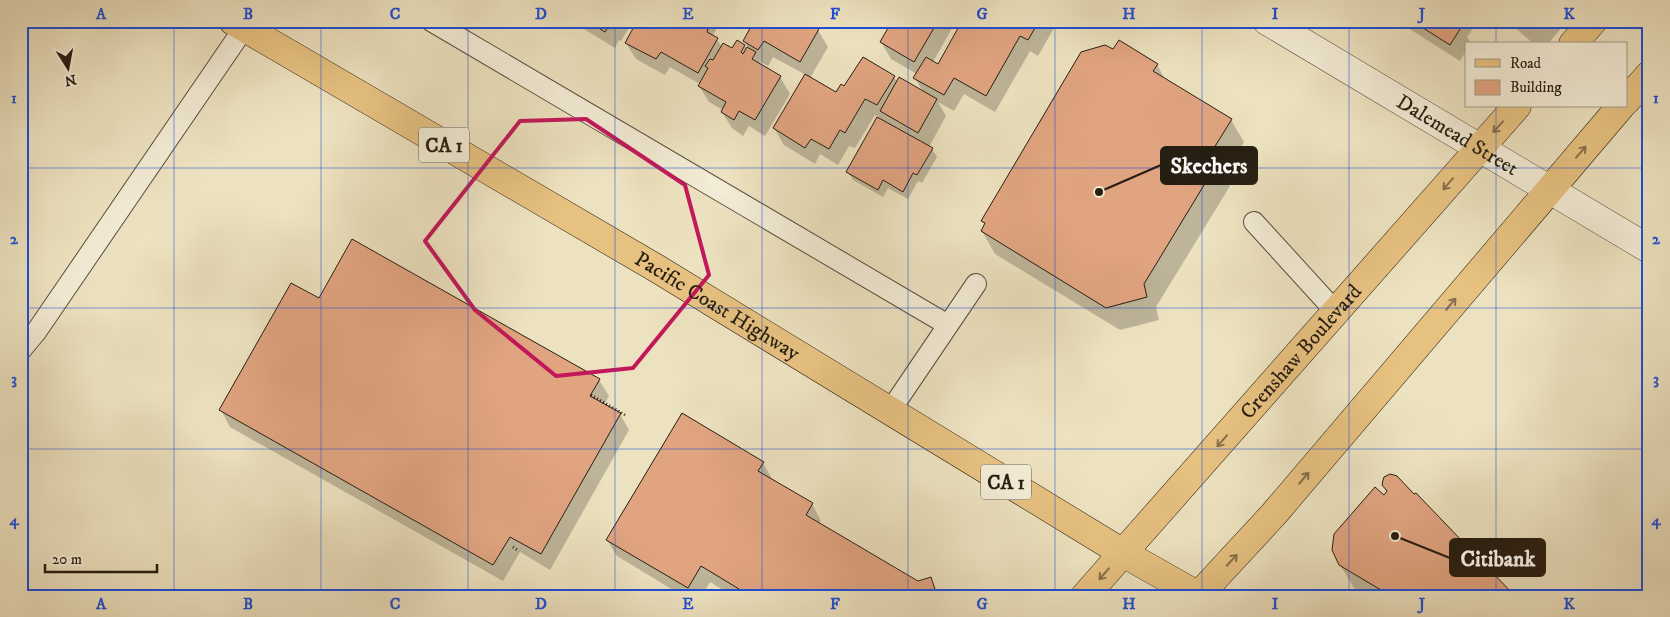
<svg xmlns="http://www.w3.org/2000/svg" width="1670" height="617" font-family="'IM FELL DW Pica',serif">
<rect width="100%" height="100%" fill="#ede2c0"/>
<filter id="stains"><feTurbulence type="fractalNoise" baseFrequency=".004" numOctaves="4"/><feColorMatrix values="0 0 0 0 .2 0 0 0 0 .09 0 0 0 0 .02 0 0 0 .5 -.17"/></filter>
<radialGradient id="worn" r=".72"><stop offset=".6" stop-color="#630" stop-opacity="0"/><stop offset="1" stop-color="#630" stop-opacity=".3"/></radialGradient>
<path fill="#0003" d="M571,21H633L621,41L619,40L615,48Z
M638,21H711L716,30L712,36L717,39L722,48L733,50L737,42L748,48L744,41L818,30L828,47L810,78L836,94L845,88L894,77L897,82L923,92L915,78L917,74L891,59L881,42L893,21H956L933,62L939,65L964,21H1058L1038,56L1030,51L995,112L964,94L954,111L938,102L946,116L929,147L932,149L937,157L922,183L918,181L908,199L888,188L883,197L853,180L848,172L879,117L875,115L855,148L849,146L838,165L820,154L815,164L784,145L774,128L806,75L773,57L768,66L759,61L763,67L780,77L790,94L765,136L749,126L743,136L732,128L722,112L723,110L709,102L699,86L700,84L670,67L665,75L636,59L626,43Z
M1397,21H1478L1467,37L1471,43L1466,44V51L1460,61Z
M1511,21H1567L1548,44H1534L1513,26Z
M1113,51L1157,64L1165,80L1231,120L1244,142L1224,175L1230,186L1156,307L1159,320L1120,330L995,254L982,231L985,225L983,221Z
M319,300L599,380L609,396L604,405L620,414L629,430L550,570L520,552L503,581L230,427L221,410Z
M763,463L772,479L812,504L821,521L819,524L918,582L931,579L940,596H733L710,582L702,596H683L617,556L607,540Z
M1340,565L1514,596H1367L1354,588Z"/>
<path fill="#e1a481" stroke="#261d12" d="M587,21H614L611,25L610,24L605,32Z
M637,21H702L700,24L708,29L707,32L718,38L698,73L661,52L656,59L625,43Z
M754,21H805L819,29L800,62L764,41L758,50L743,41Z
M892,21H938L914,62L880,42Z
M962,21H1039L1028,40L1020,36L986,96L954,78L944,95L913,78L926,57L938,64Z
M1412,21H1458L1457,22L1462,26L1450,45Z
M737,40L745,45L741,52L743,54L747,47L756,52L752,59L781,76L755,120L739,111L734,120L721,112L726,102L698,86L708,68L705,66L710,59L713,60L723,43L732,48Z
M1119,40L1158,64L1153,71L1232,119L1209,156L1218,162L1144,284L1147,297L1106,308L981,231L985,223L981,221L1081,52L1105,45L1113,49Z
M863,57L895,76L877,105L865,99L845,133L840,130L829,149L811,139L805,148L773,128L805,74L836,92L841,84L844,86Z
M899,77L937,99L918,133L880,111Z
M877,117L933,148L917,175L913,173L903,192L883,180L878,190L846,172Z
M352,239L600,379L590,396L621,413L541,554L510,537L493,565L219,410L291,283L319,298Z
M682,413L764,462L758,471L813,503L806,515L918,581L931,577L937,596H735L739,589L701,566L688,588L606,540Z
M1390,474L1397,476L1414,494L1416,493L1515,596H1391L1339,565L1332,550L1334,534L1375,487L1384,495L1387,491L1382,485L1383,480L1384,477Z"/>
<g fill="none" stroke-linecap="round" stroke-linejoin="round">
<g stroke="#584e3e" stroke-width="22">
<path id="lane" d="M431,21L948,325
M1254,222L1336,312
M21,350L36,332L244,28
M890,411L976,284"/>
</g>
<g stroke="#584e3e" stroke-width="29">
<g id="street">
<path id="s1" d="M1267,21L1649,249"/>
</g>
</g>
<g stroke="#261d12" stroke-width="29">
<g id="primary">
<path d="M1573,44L1593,21"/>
<path d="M1626,101L1649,75"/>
<path id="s2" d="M1085,596L1517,106"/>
<path d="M1198,596L1273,515L1621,106"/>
</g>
</g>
<g stroke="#261d12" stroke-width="29">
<g id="highway">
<path id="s3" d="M233,21L656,268L1123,553L1199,596"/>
</g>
</g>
<path stroke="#261d12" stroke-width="3" stroke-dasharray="1 2.5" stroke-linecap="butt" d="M591,395L625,415
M513,547L519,551"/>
<use href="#lane" stroke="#f3ecd6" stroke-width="20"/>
<use href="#street" stroke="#f3ecd6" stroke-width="28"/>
<use href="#primary" stroke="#e6c180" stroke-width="28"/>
<use href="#highway" stroke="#e6c180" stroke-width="28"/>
</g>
<defs><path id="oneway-shaft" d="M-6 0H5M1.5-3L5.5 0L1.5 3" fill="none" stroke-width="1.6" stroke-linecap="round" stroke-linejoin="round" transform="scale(1.25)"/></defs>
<g stroke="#866f49">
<use href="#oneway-shaft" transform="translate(1498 127) rotate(132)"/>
<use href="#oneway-shaft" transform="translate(1581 152) rotate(-49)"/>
<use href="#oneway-shaft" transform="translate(1448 184) rotate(131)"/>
<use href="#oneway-shaft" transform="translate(1451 304) rotate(-50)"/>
<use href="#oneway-shaft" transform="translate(1222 441) rotate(131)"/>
<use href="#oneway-shaft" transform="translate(1304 478) rotate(-50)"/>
<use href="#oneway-shaft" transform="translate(1232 560) rotate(-47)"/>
<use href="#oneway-shaft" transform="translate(1104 574) rotate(131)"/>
</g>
<path fill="none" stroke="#c2185b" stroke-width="4" stroke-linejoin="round" d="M586,119L685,185L709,275L633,368L556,376L475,310L425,241L520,121Z"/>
<path fill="none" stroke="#1d4ed8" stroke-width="1" stroke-opacity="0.55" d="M174,21V596M321,21V596M468,21V596M615,21V596M762,21V596M908,21V596M1055,21V596M1202,21V596M1349,21V596M1496,21V44M1496,106V596M21,168H1649M21,308H1649M21,449H1649"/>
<g text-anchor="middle" stroke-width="4.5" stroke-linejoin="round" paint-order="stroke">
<g fill="#f3ecd6" stroke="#645b4d" stroke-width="1">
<rect x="419" y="127.5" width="50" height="35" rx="4"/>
<rect x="981" y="464.5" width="50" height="35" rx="4"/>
</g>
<g font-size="20" font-weight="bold" fill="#261d12">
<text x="444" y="152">CA 1</text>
<text x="1006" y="489">CA 1</text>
</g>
<g font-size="21" fill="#261d12" stroke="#f3ecd6">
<text dy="7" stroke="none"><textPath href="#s1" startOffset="222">Dalemead Street</textPath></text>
<text dy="7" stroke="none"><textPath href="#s3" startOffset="562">Pacific Coast Highway</textPath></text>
<text dy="7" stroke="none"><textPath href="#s2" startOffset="326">Crenshaw Boulevard</textPath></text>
</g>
</g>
<path fill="none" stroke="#261d12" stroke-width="2" d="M1099 192L1161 165M1395 536L1450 558"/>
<g fill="#261d12" stroke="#f3ecd6" stroke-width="2">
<circle cx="1099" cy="192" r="5"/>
<circle cx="1395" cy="536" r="5"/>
</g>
<g fill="#261d12" stroke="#261d12" stroke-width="2">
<rect x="1161" y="147" width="96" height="37" rx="5"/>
<rect x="1450" y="539" width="95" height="37" rx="5"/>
</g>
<g font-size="22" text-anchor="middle" font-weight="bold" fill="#fff">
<text x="1209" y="173">Skechers</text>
<text x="1498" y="566">Citibank</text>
</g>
<rect width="1670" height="617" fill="none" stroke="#ede2c0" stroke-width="55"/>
<rect x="1465" y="42" width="162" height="65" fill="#f3ecd6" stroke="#a19988"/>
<rect x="1475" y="59" width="25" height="8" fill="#e6c180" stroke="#a19988"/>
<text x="1510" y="68" font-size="15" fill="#261d12">Road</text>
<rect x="1475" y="80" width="25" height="15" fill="#e1a481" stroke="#a19988"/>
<text x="1510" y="92" font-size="15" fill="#261d12">Building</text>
<g transform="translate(68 68) rotate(169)" stroke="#f3ecd6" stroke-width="4" paint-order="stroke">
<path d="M0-4L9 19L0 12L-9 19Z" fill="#261d12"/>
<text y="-8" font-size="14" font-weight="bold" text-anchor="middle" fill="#261d12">N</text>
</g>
<path d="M45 564v8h112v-8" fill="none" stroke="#261d12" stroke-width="2.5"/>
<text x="52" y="564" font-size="15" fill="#261d12" stroke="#f3ecd6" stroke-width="4" paint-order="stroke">20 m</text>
<rect x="28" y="28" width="1614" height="562" fill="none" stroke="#1d4ed8" stroke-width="2"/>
<g font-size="16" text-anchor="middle" font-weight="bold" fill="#1d4ed8">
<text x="101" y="19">A</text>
<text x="248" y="19">B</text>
<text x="395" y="19">C</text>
<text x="541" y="19">D</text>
<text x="688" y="19">E</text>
<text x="835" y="19">F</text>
<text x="982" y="19">G</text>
<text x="1129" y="19">H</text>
<text x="1275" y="19">I</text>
<text x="1422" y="19">J</text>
<text x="1569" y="19">K</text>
<text x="14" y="103">1</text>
<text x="1656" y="103">1</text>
<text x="14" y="244">2</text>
<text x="1656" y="244">2</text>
<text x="14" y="384">3</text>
<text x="1656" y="384">3</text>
<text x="14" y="525">4</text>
<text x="1656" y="525">4</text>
<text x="101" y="609">A</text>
<text x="248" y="609">B</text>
<text x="395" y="609">C</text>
<text x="541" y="609">D</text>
<text x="688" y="609">E</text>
<text x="835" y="609">F</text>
<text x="982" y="609">G</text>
<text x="1129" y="609">H</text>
<text x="1275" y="609">I</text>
<text x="1422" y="609">J</text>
<text x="1569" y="609">K</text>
</g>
<rect width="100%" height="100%" filter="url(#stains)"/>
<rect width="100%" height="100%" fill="url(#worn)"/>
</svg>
